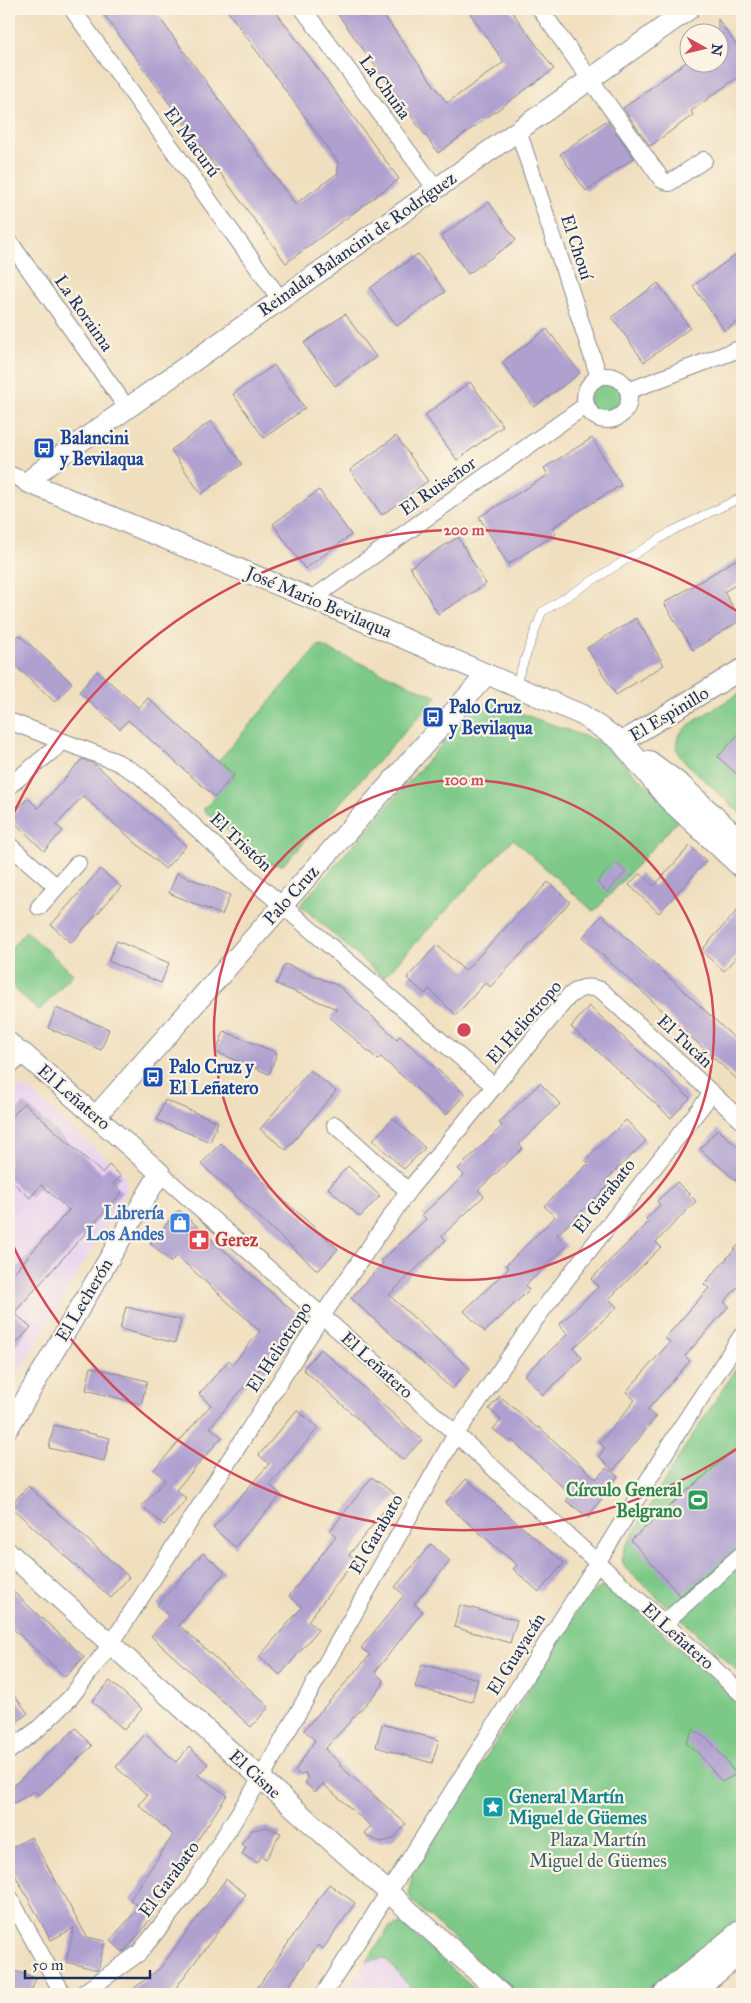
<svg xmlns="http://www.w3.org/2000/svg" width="751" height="2003" font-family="'IM FELL Great Primer',serif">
<rect width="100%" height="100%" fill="#fcf5e5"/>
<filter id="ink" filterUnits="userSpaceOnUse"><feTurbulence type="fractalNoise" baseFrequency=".02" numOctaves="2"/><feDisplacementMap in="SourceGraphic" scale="10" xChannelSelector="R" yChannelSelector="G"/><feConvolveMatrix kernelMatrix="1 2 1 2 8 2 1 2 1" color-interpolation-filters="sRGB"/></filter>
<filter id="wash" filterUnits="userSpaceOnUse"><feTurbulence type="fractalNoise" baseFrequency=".0096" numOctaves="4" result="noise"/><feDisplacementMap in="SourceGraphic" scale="20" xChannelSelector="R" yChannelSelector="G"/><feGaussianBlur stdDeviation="1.12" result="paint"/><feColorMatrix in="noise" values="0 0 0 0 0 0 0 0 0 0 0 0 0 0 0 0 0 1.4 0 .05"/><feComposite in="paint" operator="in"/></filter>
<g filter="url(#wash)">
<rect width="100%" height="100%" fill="#f0dfbe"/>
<path fill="#e8d2ef" d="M13,1086L28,1089L125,1175L127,1190L16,1377L9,1382V1087Z
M385,1958L416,1994H345L367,1961Z"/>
<path fill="#7cc987" stroke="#4c7c72" d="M589 398a18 18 0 1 1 36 0a18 18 0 1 1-36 0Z
M319,645L437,697L283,865L269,864L203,810L234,775L218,761Z
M742,692V815L682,759C677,752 674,746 678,737C683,725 729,700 742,692Z
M493,703L600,742L681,817L594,912L513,839L383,978L300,905L474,708Z
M26,931L73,974L39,1011L9,984V950Z
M742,1360V1675L625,1568L622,1560L624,1549L683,1450Z
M602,1587L618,1592L742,1705V1919L652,1994H514L411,1900L409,1892L412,1876L587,1596Z
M400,1924L405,1926L480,1994H416L385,1958L367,1961L389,1928Z"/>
<g id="blocks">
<path fill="#afa0d0" d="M100,9H153L295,204L338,173V162L226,9H274L399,179L286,263Z
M334,9H379L447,103L504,62L467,9H510L554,69L438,153Z
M718,19L742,53V74L691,111L693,115L650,146L623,108L686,62H718Z
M607,120L634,158L586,191L560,154Z
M489,202L516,240L468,274L441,236Z
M742,250V318L725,331L693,286Z
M418,254L445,292L397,326L370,288Z
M658,283L690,328L644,362L612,317Z
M345,314L376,357L335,386L304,343Z
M547,329L580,373L534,407L502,362Z
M274,365L305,408L264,438L233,394Z
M470,382L503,426L457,460L425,415Z
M211,421L242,464L201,494L171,450Z
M396,436L428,481L382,515L350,470Z
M592,438L621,485L552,528L556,534L508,564L479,517L548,475L544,468Z
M319,490L351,535L305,569L273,524Z
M458,537L486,584L438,614L410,567Z
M742,556V581L724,592L741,620L693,650L664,603Z
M636,618L664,665L616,695L587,648Z
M19,635L72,683L55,702L9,660V646Z
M97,671L139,708L148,698L234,775L215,797L128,720L120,729L79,692Z
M742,730V779L718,757Z
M82,759L96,765L186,846L165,869L83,796L56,825L63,831L44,851L10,818L28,798L38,808Z
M690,846L706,861L659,913L629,885L640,873L654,886Z
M615,862L626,872L607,892L597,882Z
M100,869L121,887L71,943L51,925Z
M177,873L230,895L222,915L169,893Z
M548,882L570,902L490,987L486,982L456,1015L429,989L425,994L407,978L437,945L465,971Z
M742,905V950L724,971L701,951Z
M602,915L742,1045V1084L583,937Z
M117,941L169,963L161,983L108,961Z
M285,964L339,986L397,1039L400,1036L465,1094L446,1115L381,1057L378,1060L330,1017L337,1009L276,984Z
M589,1006L690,1098L671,1118L571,1027Z
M56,1008L109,1029L101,1050L48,1028Z
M224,1031L277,1053L269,1074L216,1052Z
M310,1070L336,1091L286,1150L260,1129Z
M540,1083L560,1104L519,1144L523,1148L478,1190L484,1196L442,1236L446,1240L389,1295L470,1369L452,1389L351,1298L383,1263L381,1261L426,1219L422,1215L464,1175L458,1169L502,1126L499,1123Z
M165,1100L218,1122L210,1142L157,1120Z
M24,1103L102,1173L109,1165L121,1176L113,1184L122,1192L14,1313L31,1327L9,1352V1278L69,1210L41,1185L30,1198L9,1179V1120Z
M393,1118L425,1148L404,1169L373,1140Z
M626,1120L646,1141L605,1181L609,1185L557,1235L567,1246L526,1285L529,1290L485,1332L464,1311L509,1268L506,1265L555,1217L544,1206L589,1163L585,1160Z
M718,1129L742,1151V1186L700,1149Z
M221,1143L338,1249L318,1271L201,1164Z
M348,1166L380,1196L360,1217L328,1188Z
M677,1182L696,1201L656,1242L661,1247L609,1299L617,1307L574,1348L582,1358L543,1395L524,1375L568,1334L559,1325L598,1287L591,1279L649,1222L646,1219L660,1205L657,1201Z
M179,1210L300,1318L273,1349L278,1352L265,1372L260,1368L210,1427L222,1437L176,1490L187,1499L164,1525L142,1506L165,1480L154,1470L211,1405L199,1394L229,1360L233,1364L260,1331L177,1256L171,1262L150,1243Z
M742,1241V1282L724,1302L729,1306L685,1356L690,1361L647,1410L656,1417L613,1471L599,1456L605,1448L600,1443L635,1400L626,1392L670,1342L665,1338L709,1288L704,1284Z
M126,1307L181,1320L175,1343L120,1329Z
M321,1349L422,1440L403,1460L303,1369Z
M91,1367L147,1381L141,1404L86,1390Z
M500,1396L537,1428L539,1427L596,1479L606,1468L618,1476L588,1517L566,1501L571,1495L512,1440L510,1443L493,1429L501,1420L489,1409Z
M297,1410L318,1428L270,1485L281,1495L235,1547L213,1528L269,1464L259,1455Z
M54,1425L110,1438L104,1461L49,1448Z
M742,1443V1543L680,1596L631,1540Z
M372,1477L396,1495L349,1555L355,1560L308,1621L318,1630L280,1675L259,1657L302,1607L289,1596L336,1536L330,1531Z
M466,1479L564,1563L539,1592L513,1569L517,1565L445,1503Z
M28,1486L129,1577L111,1598L10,1506Z
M431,1544L450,1561L414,1604L423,1611L375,1672L383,1680V1685L325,1749L341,1764L339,1765L406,1824L393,1839L381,1842L370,1838L364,1833L371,1826L323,1784L315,1792L305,1783L308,1779L305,1772L301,1776L295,1771L315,1740L304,1730L370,1655L361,1648L404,1595L395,1587Z
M203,1553L225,1572L179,1625L269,1707L251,1727L151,1636L169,1616L157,1605Z
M9,1588L84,1657L65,1677L9,1625Z
M460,1605L517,1620L510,1643L454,1627Z
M422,1664L478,1679L472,1702L415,1687Z
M110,1681L142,1709L124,1730L92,1701Z
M9,1689L28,1713L9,1729Z
M382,1724L439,1740L432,1763L376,1747Z
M76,1728L92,1746L39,1795L35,1791L9,1806V1790Z
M693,1729L711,1742L736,1774L722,1782L698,1753L686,1743Z
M145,1734L176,1762L189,1747L208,1764L198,1775L227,1795L195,1844L198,1846L142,1931L123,1952L110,1940L140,1907L130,1900L173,1835L139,1805L147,1795L116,1767Z
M267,1827L281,1833L266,1859L261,1856L257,1863L242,1854L246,1847L241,1844L252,1830Z
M31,1837L87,1937L105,1941L98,1970L66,1962L74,1928L51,1940L9,1864V1849Z
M226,1879L246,1894L171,1994H127L160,1968Z
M329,1884L355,1903L323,1949L318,1945L283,1994H253Z
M9,1969L36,1978L30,1994H9Z"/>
</g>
</g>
<g filter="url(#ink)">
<use href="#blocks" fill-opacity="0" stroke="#86878e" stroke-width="1"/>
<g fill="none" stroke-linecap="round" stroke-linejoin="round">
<g stroke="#86878e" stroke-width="9">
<path id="service" d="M515,686L542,612L672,531L742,497"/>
</g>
<g stroke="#86878e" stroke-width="18">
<path id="minor" d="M72,9L280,299
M303,9L436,189
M540,9L662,180L669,183L704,160
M518,130L599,377
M9,241L127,408
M585 398a22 22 0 1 1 44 0a22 22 0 1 1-44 0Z
M628,391L742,348
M9,474L27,482
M312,599L586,405
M9,721L117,762L139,775L249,877L494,1086
M9,786L63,742
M9,845L57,887
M39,907L78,863
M9,1040L23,1053
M335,1125L408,1191
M160,1173L456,1434L742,1694
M664,1623L742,1554
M9,1751L38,1729L70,1698L111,1644L322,1316L408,1191L568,997C580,987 587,985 601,990L742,1121
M9,1896L63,1994
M82,1994L139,1953L192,1887L261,1778L456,1434L537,1317L712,1093
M324,1994L584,1584L678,1432L742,1335"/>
</g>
<g stroke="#86878e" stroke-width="22">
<path id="tertiary" d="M689,9L56,459L27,482L312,599L582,715L622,742L742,669
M9,1064L23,1053L160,1173L9,1427
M96,1116L487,674
M9,1553L502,1994
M663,1994L742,1929
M692,1994L742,1952"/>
</g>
<g stroke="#86878e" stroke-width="24">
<path id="secondary" d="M622,742L668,798L742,867
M649,762L680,785L742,843"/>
</g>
<use href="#service" stroke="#fff" stroke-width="8"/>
<use href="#minor" stroke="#fff" stroke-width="16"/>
<use href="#tertiary" stroke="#fff" stroke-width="20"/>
<use href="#secondary" stroke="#fff" stroke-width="22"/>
</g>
</g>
<g fill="none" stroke="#d1495b" stroke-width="2.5">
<circle cx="464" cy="1030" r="250"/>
<path d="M740 1447A500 500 0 0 1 9 1237M9 823A500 500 0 0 1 740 613"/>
</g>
<defs>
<g id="bus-square" transform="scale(1.125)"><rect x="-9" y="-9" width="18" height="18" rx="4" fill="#1a4fb4" stroke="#fcf5e5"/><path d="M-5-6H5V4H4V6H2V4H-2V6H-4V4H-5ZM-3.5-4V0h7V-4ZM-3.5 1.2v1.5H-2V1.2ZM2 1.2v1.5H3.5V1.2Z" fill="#fff"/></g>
<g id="shop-square" transform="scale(1.125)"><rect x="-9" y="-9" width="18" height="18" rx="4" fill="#3f7fe0" stroke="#fcf5e5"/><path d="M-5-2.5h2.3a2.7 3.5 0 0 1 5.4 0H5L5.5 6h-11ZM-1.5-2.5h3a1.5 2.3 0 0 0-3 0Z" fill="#fff"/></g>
<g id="pharmacy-square" transform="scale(1.125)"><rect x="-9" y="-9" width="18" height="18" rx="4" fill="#e0444e" stroke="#fcf5e5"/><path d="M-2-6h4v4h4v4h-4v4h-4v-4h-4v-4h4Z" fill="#fff"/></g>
<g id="stadium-square" transform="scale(1.125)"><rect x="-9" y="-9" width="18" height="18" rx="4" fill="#2e9e5b" stroke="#fcf5e5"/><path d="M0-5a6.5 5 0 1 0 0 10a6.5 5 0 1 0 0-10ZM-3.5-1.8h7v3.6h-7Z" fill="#fff"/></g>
<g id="sight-square" transform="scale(1.125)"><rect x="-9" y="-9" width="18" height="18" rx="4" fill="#0f9aa8" stroke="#fcf5e5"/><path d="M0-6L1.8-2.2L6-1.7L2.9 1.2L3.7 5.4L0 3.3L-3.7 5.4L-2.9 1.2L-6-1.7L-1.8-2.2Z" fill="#fff"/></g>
</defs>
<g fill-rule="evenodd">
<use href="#bus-square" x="44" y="448"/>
<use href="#bus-square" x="433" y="717"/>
<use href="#bus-square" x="153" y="1077"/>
<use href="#shop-square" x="180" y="1223"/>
<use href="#pharmacy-square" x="199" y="1240"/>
<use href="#stadium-square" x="698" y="1500"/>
<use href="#sight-square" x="493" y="1807"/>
</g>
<g text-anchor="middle" stroke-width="4.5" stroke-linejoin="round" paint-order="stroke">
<g font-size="18" fill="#1b2f5e" stroke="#fcf5e5">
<text transform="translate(385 87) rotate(54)" y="6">La Chuña</text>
<text transform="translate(192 142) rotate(54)" y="6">El Macurú</text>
<text transform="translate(357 244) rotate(-35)" y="6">Reinalda Balancini de Rodríguez</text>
<text transform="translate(577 247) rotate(72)" y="6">El Chouí</text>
<text transform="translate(84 313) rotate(55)" y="6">La Roraima</text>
<text transform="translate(438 486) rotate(-35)" y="6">El Ruiseñor</text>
<text transform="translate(319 602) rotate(23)" y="6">José Mario Bevilaqua</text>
<text transform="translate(669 714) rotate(-31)" y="6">El Espinillo</text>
<text transform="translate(241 842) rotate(43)" y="6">El Tristón</text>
<text transform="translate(291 895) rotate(-48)" y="6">Palo Cruz</text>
<text transform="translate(524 1022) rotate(-49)" y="6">El Heliotropo</text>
<text transform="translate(685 1041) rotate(43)" y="6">El Tucán</text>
<text transform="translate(74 1097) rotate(41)" y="6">El Leñatero</text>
<text transform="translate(604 1196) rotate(-52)" y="6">El Garabato</text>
<text transform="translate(84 1300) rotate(-59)" y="6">El Lecherón</text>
<text transform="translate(279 1347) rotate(-57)" y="6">El Heliotropo</text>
<text transform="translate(377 1365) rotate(42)" y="6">El Leñatero</text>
<text transform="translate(376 1534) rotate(-60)" y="6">El Garabato</text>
<text transform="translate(678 1636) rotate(42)" y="6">El Leñatero</text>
<text transform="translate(516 1654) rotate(-58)" y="6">El Guayacán</text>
<text transform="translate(255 1774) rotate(42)" y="6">El Cisne</text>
<text transform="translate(169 1879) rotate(-54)" y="6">El Garabato</text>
</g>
<g font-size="18" font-weight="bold" fill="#164399" stroke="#fcf5e5" text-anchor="start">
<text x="60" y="444">Balancini<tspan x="60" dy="21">y Bevilaqua</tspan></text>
<text x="449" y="713">Palo Cruz<tspan x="449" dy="21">y Bevilaqua</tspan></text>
<text x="169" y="1073">Palo Cruz y<tspan x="169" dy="21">El Leñatero</tspan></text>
</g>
<g font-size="18" font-weight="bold" fill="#366cbe" stroke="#fcf5e5" text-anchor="end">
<text x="164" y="1219">Librería<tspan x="164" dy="21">Los Andes</tspan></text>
</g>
<g font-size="18" font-weight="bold" fill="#be3a42" stroke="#fcf5e5" text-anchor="start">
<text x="215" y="1246">Gerez</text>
</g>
<g font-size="18" font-weight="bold" fill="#27864d" stroke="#fcf5e5" text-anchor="end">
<text x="682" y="1496">Círculo General<tspan x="682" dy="21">Belgrano</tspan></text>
</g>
<g font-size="18" font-weight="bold" fill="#0d838f" stroke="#fcf5e5" text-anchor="start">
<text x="509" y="1803">General Martín<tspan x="509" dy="21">Miguel de Güemes</tspan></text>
</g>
<g font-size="18" fill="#385d6a" stroke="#fcf5e5">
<text x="598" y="1846">Plaza Martín<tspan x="598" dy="21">Miguel de Güemes</tspan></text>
</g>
</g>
<circle cx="464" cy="1030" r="8" fill="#d1495b" stroke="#fcf5e5" stroke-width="2.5"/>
<g font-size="15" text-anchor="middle" font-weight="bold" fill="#d1495b" stroke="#fcf5e5" stroke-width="4.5" stroke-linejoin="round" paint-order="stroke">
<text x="464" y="535">200 m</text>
<text x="464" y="785">100 m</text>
</g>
<rect width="751" height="2003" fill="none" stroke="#fcf5e5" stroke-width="30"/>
<g transform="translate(704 48) rotate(98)"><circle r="24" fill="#fcf5e5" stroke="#a2a6af"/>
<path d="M0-4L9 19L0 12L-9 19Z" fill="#d1495b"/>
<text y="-8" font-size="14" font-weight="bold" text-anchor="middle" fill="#1b2f5e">N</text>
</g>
<path d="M25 1970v8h125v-8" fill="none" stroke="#1b2f5e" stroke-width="2.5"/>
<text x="32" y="1970" font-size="15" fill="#1b2f5e" stroke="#fcf5e5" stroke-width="4" paint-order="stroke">50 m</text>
</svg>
